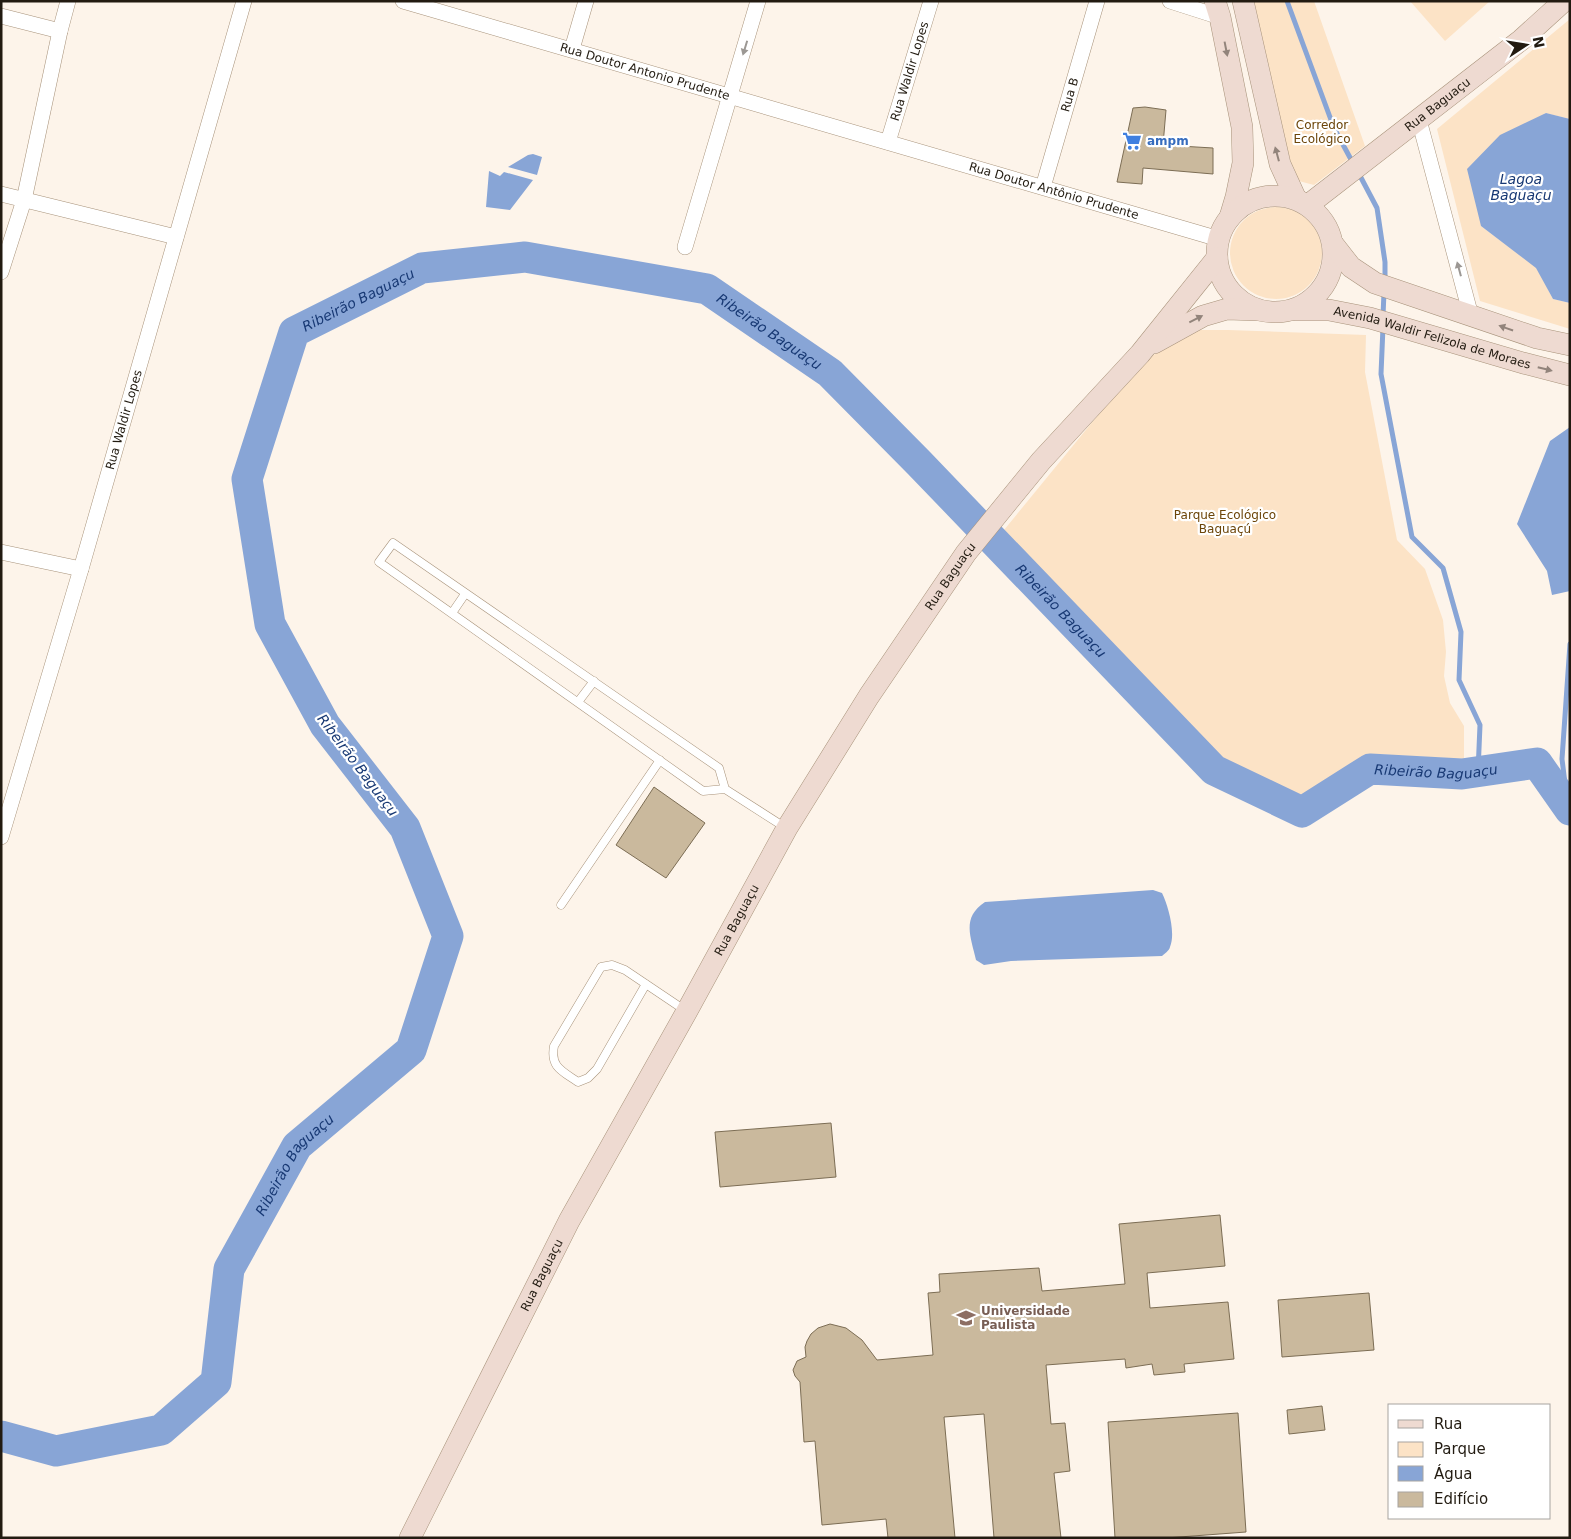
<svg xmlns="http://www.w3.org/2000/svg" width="1571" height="1539" font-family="'DejaVu Sans',sans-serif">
<rect width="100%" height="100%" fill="#fdf4ea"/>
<path fill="#fce3c6" d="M1251,1H1314L1365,146L1314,185L1295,180Z
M1410,1H1490L1445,41Z
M1570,19V119L1545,113L1481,226L1537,268L1553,299L1570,303V329L1480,301L1437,129Z
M1230 253a46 46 0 1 1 92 0a46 46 0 1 1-92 0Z
M1190,330H1228L1366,335L1365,372L1397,540L1425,569L1443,620L1446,652L1444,676L1450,703L1464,726V759L1375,754L1298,798L1221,759L1004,530L1139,365Z"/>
<path fill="#88a5d6" d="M1546,113L1570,119V303L1553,299L1536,268L1481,226L1467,169L1500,135Z
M533,154L542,157L537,175L508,167L528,155Z
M489,171L500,176L504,172L533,180L510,210L486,207Z
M1570,427V591L1552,595L1547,571L1517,524L1550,441Z
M1153,890L1162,893C1168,905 1176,933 1170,947C1169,951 1165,953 1162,956L1011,961L984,965L976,960C971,937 961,918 985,902Z"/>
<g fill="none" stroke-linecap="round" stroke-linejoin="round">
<path stroke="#88a5d6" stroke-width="5" d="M1287,1L1334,128L1354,165
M1358,172L1377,208L1385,262V281
M1383,316L1384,292
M1383,327L1381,374L1412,537L1443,568L1461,632L1459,680L1480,725L1478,772
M1568,808L1562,759L1570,644"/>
<path stroke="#88a5d6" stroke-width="31" id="s1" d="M1,1436L56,1451L161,1430L216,1382L229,1269L297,1146L411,1050L448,936L405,828L325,725L270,624L247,479L294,332L422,268L525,257L707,289L830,373L919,463L1214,770L1302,812L1370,769L1462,774L1537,763L1570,810"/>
</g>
<path fill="#cab99d" stroke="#7c6d54" d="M1145,107L1166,110L1163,145L1213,148V174L1143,168L1142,184L1117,182L1133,108Z
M654,787L705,823L666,878L616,845Z
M831,1123L836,1177L720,1187L715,1132Z
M1220,1215L1225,1266L1147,1273L1150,1308L1228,1302L1234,1359L1184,1364L1185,1372L1154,1375L1152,1364L1126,1368L1125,1359L1046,1365L1051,1424L1065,1423L1070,1471L1054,1473L1061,1538H994L984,1414L944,1417L955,1538H888L886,1519L822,1525L815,1441L804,1442L800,1382L795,1376L793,1370L797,1361L806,1357L805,1347L807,1341L811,1334L818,1328L830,1324L846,1328L862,1340L877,1360L933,1355L928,1293L940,1292L939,1274L1039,1268L1042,1291L1125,1284L1119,1224Z
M1369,1293L1374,1350L1282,1357L1278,1300Z
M1322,1406L1325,1430L1289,1434L1287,1410Z
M1238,1413L1246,1532L1166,1538H1115L1108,1422Z"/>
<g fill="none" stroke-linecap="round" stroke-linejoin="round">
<g stroke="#a8937b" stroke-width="9">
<path id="lane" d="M452,613L465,594
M578,702L594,681
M725,789L719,768L393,543L379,562L703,791L725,789L786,828
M561,905L660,760
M646,984L597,1069L588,1078L578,1082C562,1071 550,1067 554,1046L601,967L612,965L625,970L686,1011"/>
</g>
<g stroke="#a8937b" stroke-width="16">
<g id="street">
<path id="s2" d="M403,1L1219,239"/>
<path d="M1170,1L1220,17"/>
<path d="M1,16L60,31"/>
<path d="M572,49L586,1"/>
<path d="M1419,120L1471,316"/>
<path id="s3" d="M888,142L931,1"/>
<path id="s4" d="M1043,187L1097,1"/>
<path d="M1,194L176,237"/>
<path d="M685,247L758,1"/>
<path d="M1,272L24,200L60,31L68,1"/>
<path d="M1,552L81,569"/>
<path id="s5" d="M1,837L81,569L244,1"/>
</g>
</g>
<g stroke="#a8937b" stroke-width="22">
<g id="secondary">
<path d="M1215,1L1220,17L1242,127L1243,163L1236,197L1230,217"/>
<path d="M1243,1L1280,164L1296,199"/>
<circle cx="1275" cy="254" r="58"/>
<path id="s6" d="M1308,205L1521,40L1564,1"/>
<path d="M1333,244L1351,267L1375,283L1537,338L1570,345"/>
<path id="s7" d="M1295,310H1329L1370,318L1523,363L1570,375"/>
<path d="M1154,343L1203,316L1227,309L1256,310"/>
<path id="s8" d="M410,1538L569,1221L687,1011L787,828L869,696L966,553L1041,461L1140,354L1217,258"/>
</g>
</g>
<use href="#lane" stroke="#fff" stroke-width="8"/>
<use href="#street" stroke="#fff" stroke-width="15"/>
<use href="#secondary" stroke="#eedad1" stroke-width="21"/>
</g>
<defs><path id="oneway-solid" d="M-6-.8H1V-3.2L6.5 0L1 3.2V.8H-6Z" transform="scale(1.25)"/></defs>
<g fill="#9c9894">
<use href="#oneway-solid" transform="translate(745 48) rotate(107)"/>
<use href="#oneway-solid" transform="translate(1459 269) rotate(-105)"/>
</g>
<g fill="#92847b">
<use href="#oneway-solid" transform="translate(1226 49) rotate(79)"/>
<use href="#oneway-solid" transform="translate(1277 154) rotate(-105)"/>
<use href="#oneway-solid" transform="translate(1196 319) rotate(-27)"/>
<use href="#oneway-solid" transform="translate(1506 328) rotate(-161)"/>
<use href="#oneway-solid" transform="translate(1545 369) rotate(14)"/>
</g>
<defs>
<g id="supermarket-bare" transform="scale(1.5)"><path d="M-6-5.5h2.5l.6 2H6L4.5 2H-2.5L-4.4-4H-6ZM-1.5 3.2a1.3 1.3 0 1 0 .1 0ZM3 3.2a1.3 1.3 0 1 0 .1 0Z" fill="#3f7fe0" stroke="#fff" stroke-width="2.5" paint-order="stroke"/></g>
<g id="university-bare" transform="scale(1.5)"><path d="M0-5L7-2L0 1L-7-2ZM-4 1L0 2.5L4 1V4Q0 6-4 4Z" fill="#8d6e63" stroke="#fff" stroke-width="2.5" paint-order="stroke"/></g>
</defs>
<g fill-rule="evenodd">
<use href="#supermarket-bare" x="1132" y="141"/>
<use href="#university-bare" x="966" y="1318"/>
</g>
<g text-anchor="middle" stroke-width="4.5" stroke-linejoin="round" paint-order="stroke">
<g font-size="12" fill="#221b11" stroke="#fff">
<text dy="4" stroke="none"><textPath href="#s2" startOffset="252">Rua Doutor Antonio Prudente</textPath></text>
<text dy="4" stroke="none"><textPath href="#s3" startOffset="74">Rua Waldir Lopes</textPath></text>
<text dy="4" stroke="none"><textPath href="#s4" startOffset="96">Rua B</textPath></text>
<text dy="4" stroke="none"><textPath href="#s6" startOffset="164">Rua Baguaçu</textPath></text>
<text dy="4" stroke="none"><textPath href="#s2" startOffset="678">Rua Doutor Antônio Prudente</textPath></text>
<text dy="4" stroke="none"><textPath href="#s7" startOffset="141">Avenida Waldir Felizola de Moraes</textPath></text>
<text dy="4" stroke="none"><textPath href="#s5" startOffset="435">Rua Waldir Lopes</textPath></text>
<text dy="4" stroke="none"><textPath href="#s8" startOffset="1104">Rua Baguaçu</textPath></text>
<text dy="4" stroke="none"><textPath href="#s8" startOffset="699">Rua Baguaçu</textPath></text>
<text dy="4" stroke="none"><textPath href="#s8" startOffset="294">Rua Baguaçu</textPath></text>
</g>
<g font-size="12" fill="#6c4509" stroke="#fff">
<text x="1322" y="129">Corredor<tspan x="1322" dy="14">Ecológico</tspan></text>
<text x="1225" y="519">Parque Ecológico<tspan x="1225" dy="14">Baguaçú</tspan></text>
</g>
<g font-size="12" font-weight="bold" fill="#366cbe" stroke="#fff" text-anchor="start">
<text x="1147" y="145">ampm</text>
</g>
<g font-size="12" font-weight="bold" fill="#785e54" stroke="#fff" text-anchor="start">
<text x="981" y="1315">Universidade<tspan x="981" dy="14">Paulista</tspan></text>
</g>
<g font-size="14" font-style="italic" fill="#183974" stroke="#fff">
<text x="1521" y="184">Lagoa<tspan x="1521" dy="16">Baguaçu</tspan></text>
<text dy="5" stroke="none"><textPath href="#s1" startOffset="1495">Ribeirão Baguaçu</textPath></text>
<text dy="5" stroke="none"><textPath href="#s1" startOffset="1930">Ribeirão Baguaçu</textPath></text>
<text dy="5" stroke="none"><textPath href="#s1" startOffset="2335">Ribeirão Baguaçu</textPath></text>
<text transform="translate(358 765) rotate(53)" y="5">Ribeirão Baguaçu</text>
<text dy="5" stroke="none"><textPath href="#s1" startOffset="2800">Ribeirão Baguaçu</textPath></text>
<text dy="5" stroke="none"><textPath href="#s1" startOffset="475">Ribeirão Baguaçu</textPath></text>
</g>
</g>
<rect width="1571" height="1539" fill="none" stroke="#221b11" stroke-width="5"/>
<rect x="1388" y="1404" width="162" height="115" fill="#ffffff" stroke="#a7a4a0"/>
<rect x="1398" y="1420" width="25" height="8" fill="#eedad1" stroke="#a7a4a0"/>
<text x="1434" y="1429" font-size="15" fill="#221b11">Rua</text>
<rect x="1398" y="1442" width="25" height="15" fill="#fce3c6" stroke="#a7a4a0"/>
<text x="1434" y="1454" font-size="15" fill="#221b11">Parque</text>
<rect x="1398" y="1466" width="25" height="15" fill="#88a5d6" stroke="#a7a4a0"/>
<text x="1434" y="1479" font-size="15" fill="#221b11">Água</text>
<rect x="1398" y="1492" width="25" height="15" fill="#cab99d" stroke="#a7a4a0"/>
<text x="1434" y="1504" font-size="15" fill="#221b11">Edifício</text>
<g transform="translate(1526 45) rotate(78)" stroke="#ffffff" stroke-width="4" paint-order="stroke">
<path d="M0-4L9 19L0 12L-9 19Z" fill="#221b11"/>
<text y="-8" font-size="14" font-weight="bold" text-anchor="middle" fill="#221b11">N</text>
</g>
</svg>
